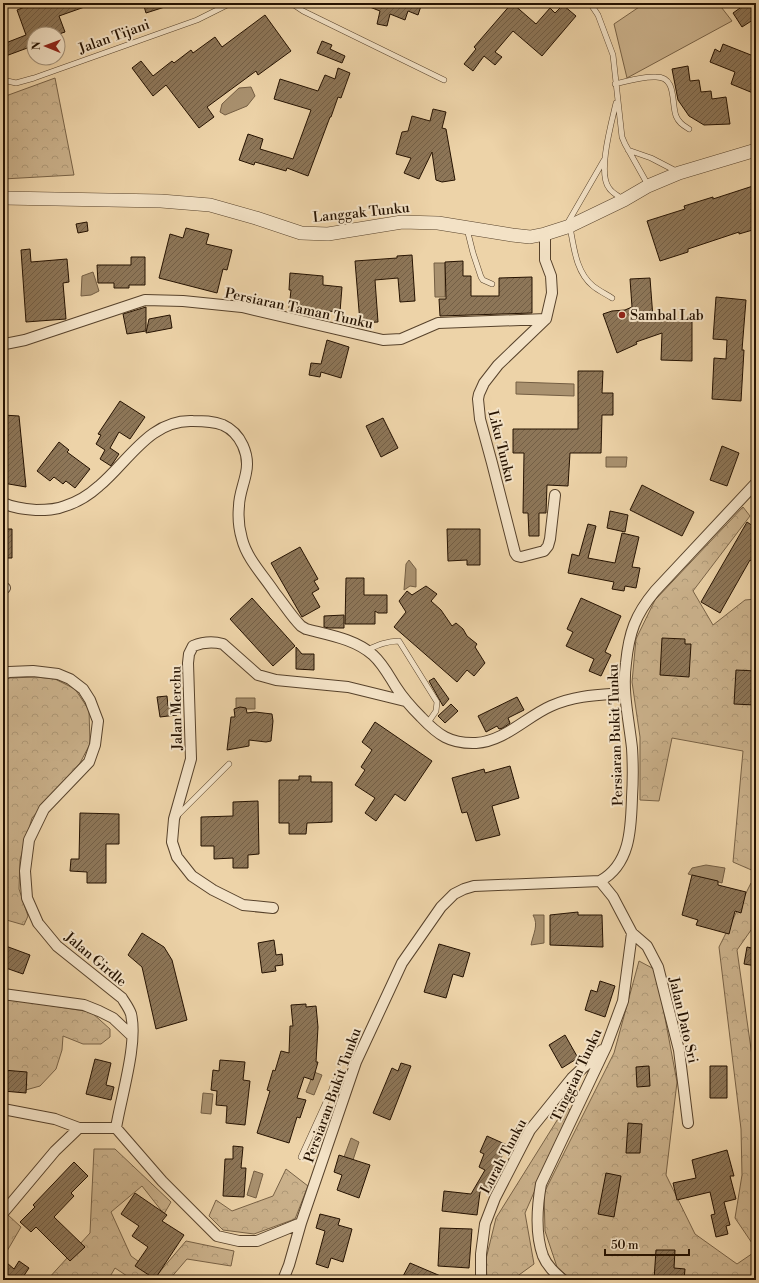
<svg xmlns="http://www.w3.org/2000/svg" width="759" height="1283" font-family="'Libre Bodoni',serif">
<defs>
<pattern id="forest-crowns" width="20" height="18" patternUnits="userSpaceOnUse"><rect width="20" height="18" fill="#cbb28c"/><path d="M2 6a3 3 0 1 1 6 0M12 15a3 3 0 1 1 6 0" fill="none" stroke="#ae9877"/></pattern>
<pattern id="building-hatch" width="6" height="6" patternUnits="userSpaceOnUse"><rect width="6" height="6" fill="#8d7658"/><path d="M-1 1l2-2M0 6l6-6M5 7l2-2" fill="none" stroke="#735f46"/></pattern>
</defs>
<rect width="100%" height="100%" fill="#edd3a8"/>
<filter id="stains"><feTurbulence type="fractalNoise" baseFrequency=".005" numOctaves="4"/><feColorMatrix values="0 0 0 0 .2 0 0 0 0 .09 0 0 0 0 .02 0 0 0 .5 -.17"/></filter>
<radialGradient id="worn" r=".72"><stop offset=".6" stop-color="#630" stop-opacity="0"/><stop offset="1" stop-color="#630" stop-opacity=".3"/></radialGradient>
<path fill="#cbb28c" stroke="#786246" d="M645,3H718L732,21L627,78L614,24Z"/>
<path fill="url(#forest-crowns)" stroke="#786246" d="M55,78L74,175L3,179V97Z
M743,507L750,516L693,591L713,625L745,600L756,599V872L733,862L743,751L672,738L659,801L640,800V737L632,682L636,639L655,600Z
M36,677L55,679L75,689L89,710L90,744L80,763L32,818L20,860L19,889L28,916L24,925L3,919L7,821L3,822V680L9,678Z
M751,883L756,887V923L737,950L756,1084V1249L735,1218L742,1175L741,1129L719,947Z
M639,961L656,970L677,1082L666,1175L695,1234L737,1264L756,1251V1280H572L557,1267L545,1231L544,1193L614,1053Z
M3,998L91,1012L110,1029V1037L101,1044H83L63,1036L62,1050L56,1069L40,1086L22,1091L3,1076Z
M566,1106L570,1110L525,1213L534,1264L512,1280H487L486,1259L496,1218Z
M94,1149H115L171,1202L164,1214L142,1186L111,1212L131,1256L157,1275L186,1241L234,1251L231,1266L187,1259L169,1280H133L115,1268L108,1280H47L90,1233Z
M286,1169L308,1186L295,1219L254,1234L223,1230L209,1216L216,1200L232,1211L273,1196Z
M8,1215L21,1227L3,1258V1223Z"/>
<path fill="#a9916f" stroke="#745e43" d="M251,87L255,96L247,106L225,115L220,112L222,104L239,88Z
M434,263H445V297H435Z
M93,272L99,291L91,295L81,296L82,276Z
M516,382L574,384V396L516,394Z
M627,457L626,467H606V457Z
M409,560L416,569V587L410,586L404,590L406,564Z
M236,698H255V709H236Z
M706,865L725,868L722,883L688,874L692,868Z
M533,915H544V943L531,945C533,934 539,925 533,915Z
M314,1072L322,1075L314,1095L306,1092Z
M203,1093L213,1094L211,1114L201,1113Z
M351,1138L359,1142L353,1160L344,1157Z
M254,1171L263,1174L256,1198L247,1195Z"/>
<path fill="url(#building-hatch)" stroke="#251201" d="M35,3H93V4L59,16L65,32L59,34H34V54H33L30,47L3,57V44L26,35L17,10Z
M143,3H170L171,5L146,13Z
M362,3H422L418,15L408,11L405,20L390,14L387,26L377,24L380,11L362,4Z
M512,3L536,24L550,8L555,13L563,5L576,16L542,56L513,31L495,52L502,57L495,65L484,56L473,71L464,64L476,49L474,47Z
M747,3H756V18L742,27L733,13Z
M265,15L291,51L258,75L256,71L207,107L214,117L199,128L166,85L153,96L132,68L141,61L153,76L172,61L174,63L191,50L193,53L215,37L222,47Z
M322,41L332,45L330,49L345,56L342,63L317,53Z
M723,44L756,57V86L753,93L731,84L735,72L710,62L715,49L720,52Z
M688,66L690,81L699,80L701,92L711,91L712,99L726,97L730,124L704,125L689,116L678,100L672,69Z
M338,68L350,73L341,98L338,97L331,117H330L308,176L287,168L286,171L255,162L254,165L239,160L248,134L263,139L260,149L293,159L311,110L274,99L280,79L318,91L325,75L335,79Z
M433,109L446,112L442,128L446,129L455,180L442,182L436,180L432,152L419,179L404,173L411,158L396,154L402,132L408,131L412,116L430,121Z
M756,185V229L739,234V232L688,249V252L660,261L647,221L685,209L684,206L713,197V199Z
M87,222L88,231L78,233L76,224Z
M186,228L209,234L206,244L232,250L227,270L223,269L217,293L159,278L170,234L183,238Z
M30,249L31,262L67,259L69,282L63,283L66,319L26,322L21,250Z
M412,255L415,301L400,302L398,278L375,280L378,322L360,323L355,261L397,258V256Z
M131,257H145V285H129V288H114V283H98L97,265H131Z
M463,261V276H471V296H499V278L532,277V313L440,316L439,299H446L445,262Z
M290,273L323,276V285L342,287L340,312L289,308L291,290H289Z
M650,278L653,318L692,319V361L661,360L662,333L636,342L637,344L617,353L603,314L612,311L625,310L632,307L630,279Z
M716,297L746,300L742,350H744L741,401L712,399L714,358L726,359L727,340L713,339Z
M146,307V331L127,334L123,314Z
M170,315L172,328L146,333L149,319Z
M327,340L349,347L341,378L321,372L320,377L309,375L311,363L321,364Z
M578,371H603L602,393H613V415H602L601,453H570L568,486L547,485L546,513H539V536H529L528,513H523L524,453H513V429H578Z
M120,401L145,417L130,439L119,432L110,448L119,454L111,466L100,459L105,450L96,444L101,435L98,434Z
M3,415L19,416L26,487L3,483Z
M383,418L398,448L381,457L366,426Z
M59,442L69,450L67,452L90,469L75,488L66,481L63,484L54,477L50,481L37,471Z
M722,446L739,453L727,486L710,480Z
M642,485L694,512L682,536L630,510Z
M610,511L628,515L625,532L607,528Z
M747,522L756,528V564L750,560L720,613L701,602Z
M588,524L596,526L588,558L615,563L622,533L639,537L632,567L640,568L636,588L625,586L624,591L612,589L614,582L568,573L572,554L579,556Z
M3,529H12V558H3Z
M447,529H480V565H467V560L448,561Z
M300,547L318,579L314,581L319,589L312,593L320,607L302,617L271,563Z
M346,578H364V595H387V613H378L375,611V624H345Z
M426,586L437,594L431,601L441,610L452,626L456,623L463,629L467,636L477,644L475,647L485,663L474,676L467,670L457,682L394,627L406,612L399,601L407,591L412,595Z
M252,598L295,646L273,666L230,619Z
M581,598L621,616L605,652L611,655L601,676L589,671L594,659L566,646L573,632L567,629Z
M344,615V628H329L324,627V616Z
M662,638L685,639V644H691L689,677L660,675Z
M296,647L302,654H314V670L296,669Z
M736,670L756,671L755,705L734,704Z
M434,678L449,699L443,706L429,681Z
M167,696L168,706L175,705L177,715L160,717L157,697Z
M517,697L524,710L508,718L510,723L503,728L499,729L497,726L486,732L478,716Z
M451,704L458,711L445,723L438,716Z
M240,707L246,708L247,713L255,712L272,714L273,721L271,741L266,742L249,740V746L227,750L231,717H235L234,709Z
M375,722L432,761L405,801L395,794L376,821L365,813L375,798L355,785L365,770L361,767L372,750L362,742Z
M510,766L519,798L492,806L500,835L476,841L467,812L462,813L452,778L484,769L485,773Z
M299,776H311V782H332V822L307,823L306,834H289V823H279V780H299Z
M258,801L259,854L248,855V868H233V858L214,859V846H201V817L233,816V802Z
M80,813L119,814V844H106V883H87V872L70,871L71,859H79Z
M692,875L718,881V885L746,892L741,913L735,911L729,934L696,925L698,920L682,915Z
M578,912V915H602L603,947L550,945V915Z
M142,933L164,947L172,960L187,1020L156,1029L142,967L128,955Z
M274,940L276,955L282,954L283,965L275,966L276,971L262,973L258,943Z
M439,944L470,953L463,977L453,974L446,998L424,992Z
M3,945L30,955L23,974L3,967Z
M747,947L756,949V966L744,964Z
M600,981L615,986L605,1017L585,1010L591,990L597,992Z
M306,1004V1007L316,1006L318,1027L316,1062H318L313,1080L304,1077L297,1098L306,1100L300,1118L297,1117L289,1143L257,1133L270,1091L267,1090L273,1070L275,1071L281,1051L289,1053L290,1026H293L291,1005Z
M565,1035L578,1058L562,1068L549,1045Z
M95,1059L111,1063L106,1085L114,1087L111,1100L86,1094Z
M220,1060L245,1062L243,1080L250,1081L245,1125L226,1123L227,1106L216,1105L217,1091L211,1090L213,1070L219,1071Z
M401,1063L411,1066L390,1120L373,1113L392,1068L398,1071Z
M649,1066L650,1086L637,1087L636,1067Z
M710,1066H727V1098H710Z
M3,1070L27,1072L26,1093L3,1091Z
M628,1123L642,1124L640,1153H626Z
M487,1136L507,1145L491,1180L494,1182L490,1190L481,1185L477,1215L442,1211L444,1191L471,1194L485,1170L479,1167L484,1154L480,1152Z
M233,1146L243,1147L241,1168H246L244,1197L223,1196L225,1159H233Z
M727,1150L734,1176H730L736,1199L724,1202L730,1225L726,1226L728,1234L716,1237L711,1215L715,1214L710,1192L677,1200L673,1183L696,1178L692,1160Z
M339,1155L370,1165L359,1198L337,1190L342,1175L334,1172Z
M74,1162L88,1176L71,1193L74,1196L54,1217L85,1247L70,1261L36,1227L31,1232L20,1222L35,1207L33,1205Z
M606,1173L621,1176L614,1217L598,1214Z
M135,1193L167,1215L162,1221L184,1235L155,1279L135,1266L148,1247L132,1236L139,1226L121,1214Z
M320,1214L340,1219L338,1225L352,1229L343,1262L331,1258L328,1268L316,1264L325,1231L316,1228Z
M440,1228L472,1229L469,1268L438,1266Z
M656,1250H675L674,1268L685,1269L684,1280H654Z
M19,1261L29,1268L21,1280H3V1268L7,1263L14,1269Z
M410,1263L450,1280H401Z"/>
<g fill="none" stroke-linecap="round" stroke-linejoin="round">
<g stroke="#57422b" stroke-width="6">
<path id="service" d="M291,3L303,11L444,80
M590,3L598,15L613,55L622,137L625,144L648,185
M3,80L16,83L34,78L197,20L231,3
M615,84C628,81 643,76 656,77C677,77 671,102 676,116C679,123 683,125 689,129
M616,103C612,121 597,173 609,188C612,193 619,196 623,200
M628,150L651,158L678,172
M567,224L604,160
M570,227C574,248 576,272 593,286C599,291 606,294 612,298
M467,229L473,253L481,277L483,280L492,284
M367,650C378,645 387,641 399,641L437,702L436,711L427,724
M177,816L229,764
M301,1157L332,1089C335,1075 340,1075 352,1075"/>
</g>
<g stroke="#57422b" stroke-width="12">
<path id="minor" d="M545,234V260L551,276L552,293L546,319L498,365L484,383L479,394L478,399L480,419L492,463L515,553L517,556L521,557L544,551L548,546L550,539L555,495
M3,343L5,344L25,340L145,300L183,301L242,307L383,340L401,339L438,323L546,319
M3,503C14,508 24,509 36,510C46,510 56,510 65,506C78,502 89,495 99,486C128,462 150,419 193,421C203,421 213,421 223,425C241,433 250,455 246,473C244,484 239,495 239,506C238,516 239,529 242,539C247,559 264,576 275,593C284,604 291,616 301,626L306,629C329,635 355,639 373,655C383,664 389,676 396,687C403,698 411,707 421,717C438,735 450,744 476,743C505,741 526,717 551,706C576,695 599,695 625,693
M3,588H5
M3,674L9,672L33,671L58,674L70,679L83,689L90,700L98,721L95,745L89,762L44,809L29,840L25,871L27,898L38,923L57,946L122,998C125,1003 129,1008 131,1014C138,1044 121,1097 116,1128L162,1181L217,1236L239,1241H257L301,1223
M273,908L243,905L213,890L192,876L177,857L172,842L174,819L191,759L188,663L189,654L193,646C203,642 212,641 223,644L258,675L276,680L348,687L405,701
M632,933L647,946L658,967L679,1050L688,1123
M3,994L84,1005L99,1011L113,1018L132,1036
M3,1109L55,1119L79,1128H116
M3,1213L55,1151L79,1128
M283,1280L289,1265L301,1223L356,1062L402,963L441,907L454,894L464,889L474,886L600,881C631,864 631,827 632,797C633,781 633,764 632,748C629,720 622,692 626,663C629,633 635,615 655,591L756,483
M481,1280V1254L485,1224L495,1198L530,1130L572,1078L602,1050
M563,1280C555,1273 547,1266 543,1256C535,1234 537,1207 541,1184L606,1047L623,1001L632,933L613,897L600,881"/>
</g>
<g stroke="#57422b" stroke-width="14">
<path id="tertiary" d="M3,198L161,201L210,205L256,218L301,233L328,234L402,222L438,223L512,235L530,237L545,234L570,226L624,200L648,186L679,173L756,150"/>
</g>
<use href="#service" stroke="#f3e2c6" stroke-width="5"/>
<use href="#minor" stroke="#f3e2c6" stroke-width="10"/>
<use href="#tertiary" stroke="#f3e2c6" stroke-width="13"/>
</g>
<circle fill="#8f2418" stroke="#f3e2c6" stroke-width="1.5" cx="622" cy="315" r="4"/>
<g text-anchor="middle" stroke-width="4" stroke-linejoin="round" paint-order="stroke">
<g font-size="14" fill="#251201" stroke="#f3e2c6">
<text transform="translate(114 36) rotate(-20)" y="5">Jalan Tijani</text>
<text transform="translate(361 212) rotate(-6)" y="5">Langgak Tunku</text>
<text transform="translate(299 308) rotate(12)" y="5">Persiaran Taman Tunku</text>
<text transform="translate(502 446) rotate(76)" y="5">Liku Tunku</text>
<text transform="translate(176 708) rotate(-91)" y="5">Jalan Merchu</text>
<text transform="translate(615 735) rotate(-92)" y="5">Persiaran Bukit Tunku</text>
<text transform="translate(96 959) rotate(40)" y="5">Jalan Girdle</text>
<text transform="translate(684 1020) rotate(77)" y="5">Jalan Dato Sri</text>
<text transform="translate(576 1075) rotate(-65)" y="5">Tinggian Tunku</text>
<text transform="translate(332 1095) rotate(-70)" y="5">Persiaran Bukit Tunku</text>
<text transform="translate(503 1156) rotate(-62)" y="5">Lurah Tunku</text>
</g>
<g font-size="14" fill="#251201" stroke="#f3e2c6" text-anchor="start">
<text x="630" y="320">Sambal Lab</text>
</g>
</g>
<rect width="759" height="1283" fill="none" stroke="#edd3a8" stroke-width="16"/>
<rect x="4" y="4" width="751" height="1275" fill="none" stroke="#251201" stroke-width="2"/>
<rect x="8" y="8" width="743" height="1267" fill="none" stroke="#251201"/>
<g transform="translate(46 46) rotate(271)"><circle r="19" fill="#f3e2c6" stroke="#a18f77"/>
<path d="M0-3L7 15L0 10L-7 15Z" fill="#8f2418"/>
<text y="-6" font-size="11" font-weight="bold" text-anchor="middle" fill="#251201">N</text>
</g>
<path d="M605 1249v6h84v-6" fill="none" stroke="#251201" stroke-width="2"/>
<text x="611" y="1249" font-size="12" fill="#251201" stroke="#f3e2c6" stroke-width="3" paint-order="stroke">50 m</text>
<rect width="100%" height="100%" filter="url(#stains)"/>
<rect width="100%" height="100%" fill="url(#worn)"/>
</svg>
